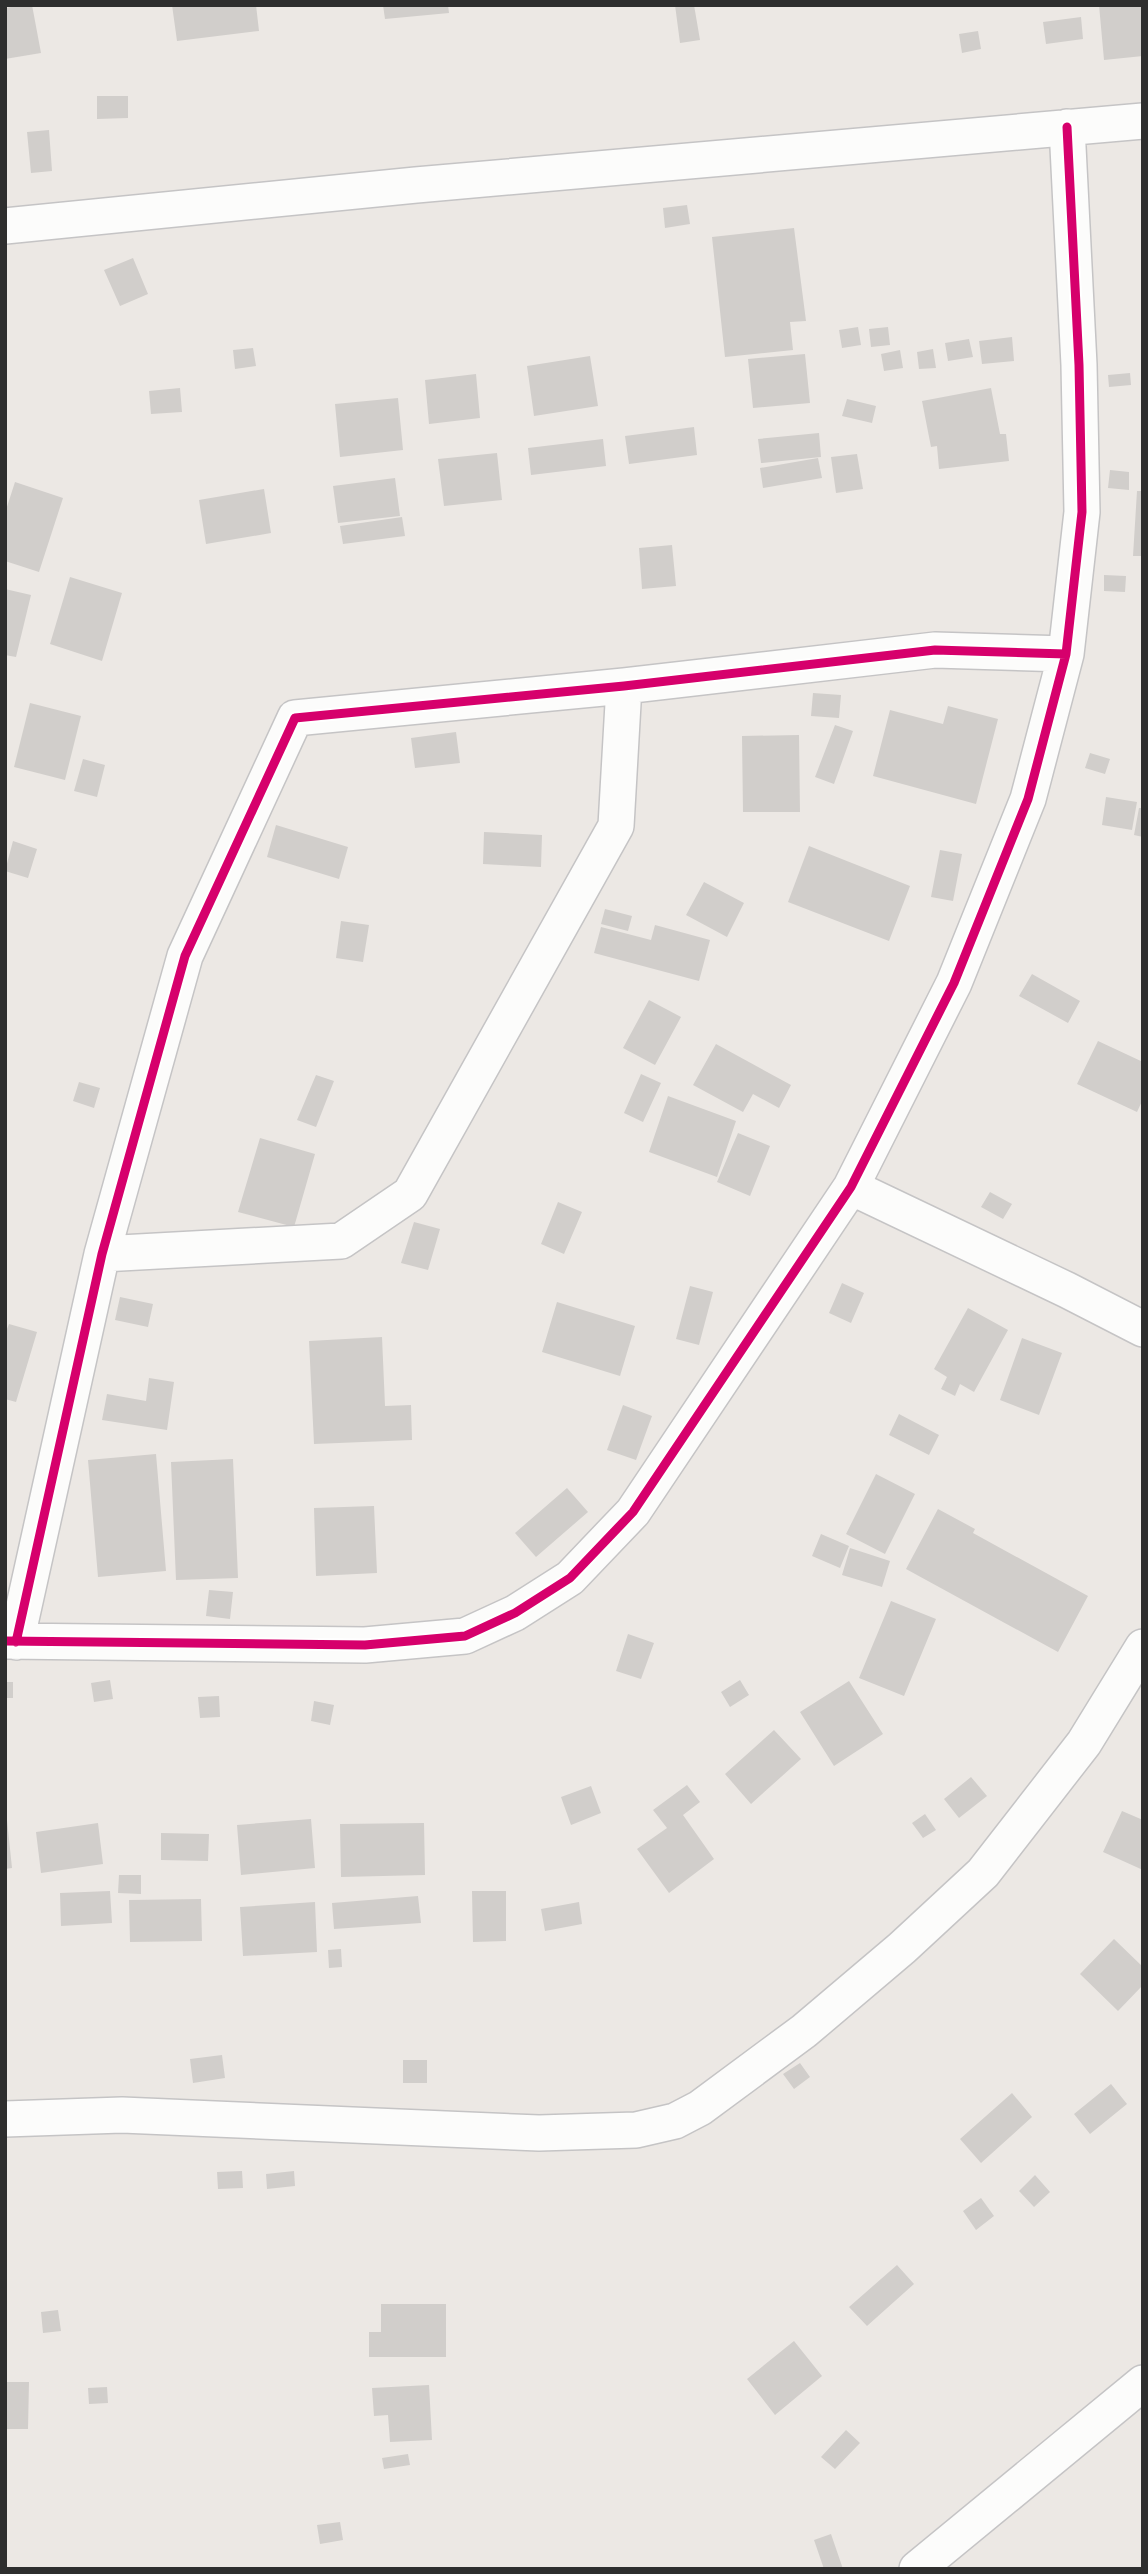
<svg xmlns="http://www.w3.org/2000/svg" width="1148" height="2574" font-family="'Roboto Condensed',sans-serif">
<rect width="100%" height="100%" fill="#ece8e4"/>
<path fill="#d1cecb" d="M23,5H32L41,53L5,59V8Z
M172,5H256L259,31L177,41Z
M383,5H448L449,13L385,19Z
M675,5H694L700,40L680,43Z
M1099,5H1143V56L1104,60Z
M1081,17L1083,39L1046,44L1043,22Z
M978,31L981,49L962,53L959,34Z
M97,96H128V118L97,119Z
M49,130L52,171L31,173L27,132Z
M687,205L690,224L665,228L663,208Z
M794,228L806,321L790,322L793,350L725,357L712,237Z
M133,258L148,294L120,306L104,270Z
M858,327L861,345L842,348L839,330Z
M888,327L890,345L871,347L869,329Z
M1012,337L1014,361L982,364L979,341Z
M969,339L973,357L948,361L945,343Z
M253,348L256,366L235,369L233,350Z
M933,349L936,368L919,369L917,352Z
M900,350L903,368L884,371L881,354Z
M805,354L810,403L753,408L748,359Z
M590,356L598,406L534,416L527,366Z
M1130,373L1131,385L1109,387L1108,375Z
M476,374L480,418L429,424L425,380Z
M180,388L182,412L151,414L149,391Z
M991,388L1000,434H1006L1009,461L939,469L937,446L931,447L922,401Z
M398,398L403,450L340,457L335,404Z
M847,399L876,406L872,423L842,416Z
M694,427L697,455L629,464L625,436Z
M819,433L821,457L761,463L758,439Z
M603,439L606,466L531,475L528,448Z
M497,453L502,500L444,506L438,459Z
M857,454L863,489L836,493L831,457Z
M818,458L822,478L763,488L760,468Z
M1110,470L1129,472V490L1108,488Z
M395,478L400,516L338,523L333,486Z
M15,482L63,498L39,572L5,561V513Z
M264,489L271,533L206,544L199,500Z
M1137,491H1143V556H1133Z
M402,517L405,536L343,544L340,526Z
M672,545L676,586L642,589L639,548Z
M1104,575L1126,576L1125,592L1104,591Z
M70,577L122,593L102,661L50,644Z
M5,589L31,595L16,657L5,655Z
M813,693L841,695L839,718L811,716Z
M30,703L81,716L65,780L14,767Z
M948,706L998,719L976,804L873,776L890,710L943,724Z
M835,725L853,731L834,784L815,777Z
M456,732L460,763L415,768L411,738Z
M799,735L800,812H743L742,736Z
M1090,753L1110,759L1105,774L1085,768Z
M83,759L105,765L97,797L74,791Z
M1106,797L1137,802L1132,830L1102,825Z
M1139,808H1143V837L1134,835Z
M276,825L348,847L339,879L267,857Z
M484,832L542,835L541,867L483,864Z
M13,841L37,849L28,878L5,871Z
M809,846L910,886L889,941L788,902Z
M940,850L962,854L953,901L931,897Z
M704,882L744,903L727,937L686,915Z
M605,909L632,916L628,931L601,924Z
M341,921L369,925L363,962L336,958Z
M655,925L710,940L699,981L594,953L601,927L651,940Z
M1032,974L1080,1001L1068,1023L1019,996Z
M649,1000L681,1017L655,1065L623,1048Z
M1098,1041L1143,1062V1099L1137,1112L1077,1084Z
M716,1044L791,1085L779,1108L753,1094L743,1112L693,1085Z
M641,1074L661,1083L643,1122L624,1113Z
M316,1075L334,1081L316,1127L297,1120Z
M79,1082L100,1088L94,1108L73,1101Z
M668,1096L736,1121L717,1177L649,1152Z
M738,1133L770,1146L750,1196L717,1182Z
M260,1138L315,1154L294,1227L238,1212Z
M990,1192L1012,1204L1003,1219L981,1207Z
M558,1202L582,1212L564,1254L541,1244Z
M414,1222L440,1229L428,1270L401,1263Z
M842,1283L864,1293L851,1323L829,1313Z
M690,1286L713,1292L699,1345L676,1339Z
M120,1297L153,1304L148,1327L115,1320Z
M557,1302L635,1326L620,1376L542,1352Z
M968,1308L1008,1330L974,1392L960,1384L955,1396L941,1389L947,1377L934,1369Z
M9,1324L37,1332L16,1402L5,1399V1334Z
M382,1337L385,1406L411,1405L412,1440L314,1444L309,1341Z
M1022,1338L1062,1353L1039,1415L1000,1400Z
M149,1378L174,1382L167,1430L102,1420L107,1394L146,1401Z
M623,1405L652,1416L636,1460L607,1450Z
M899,1414L939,1435L929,1455L889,1435Z
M156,1454L166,1571L98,1577L88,1460Z
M233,1459L238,1578L176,1580L171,1462Z
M876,1474L915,1494L885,1554L846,1534Z
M567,1488L588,1512L536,1557L515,1533Z
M374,1506L377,1573L316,1576L314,1508Z
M938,1509L975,1529L973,1533L1088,1596L1058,1652L906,1569Z
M821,1534L849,1546L840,1568L812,1556Z
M850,1548L890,1561L882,1587L842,1575Z
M209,1590L233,1592L230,1619L206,1616Z
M891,1601L936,1619L904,1696L859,1678Z
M628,1634L654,1643L641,1679L616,1671Z
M110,1680L113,1699L94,1702L91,1683Z
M740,1680L749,1695L730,1707L721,1692Z
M849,1681L883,1734L834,1766L800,1712Z
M5,1682H13V1698H5Z
M219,1696L220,1717L200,1718L198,1697Z
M314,1701L334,1705L330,1725L311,1721Z
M774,1730L801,1759L751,1804L725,1774Z
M971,1777L987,1796L959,1818L944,1799Z
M687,1785L700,1802L683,1815L714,1859L669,1893L637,1849L667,1828L653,1810Z
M591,1786L601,1813L571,1825L561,1797Z
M1122,1811L1143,1820V1870L1103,1852Z
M925,1814L936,1830L923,1838L912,1823Z
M311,1819L315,1868L241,1875L237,1825Z
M5,1820H7L12,1868L5,1869Z
M98,1823L103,1864L41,1873L36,1832Z
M424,1823L425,1875L341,1877L340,1824Z
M161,1833L209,1834L208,1861L161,1860Z
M119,1875H141V1894L118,1893Z
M110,1891L112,1923L61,1926L60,1893Z
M472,1891H506V1941L473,1942Z
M418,1896L421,1923L334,1929L332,1903Z
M201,1899L202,1941L130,1942L129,1900Z
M315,1902L317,1952L243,1956L240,1907Z
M579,1902L582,1924L545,1931L541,1909Z
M1114,1939L1143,1967V1985L1118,2011L1080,1974Z
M341,1949L342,1967L329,1968L328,1950Z
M222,2055L225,2078L193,2083L190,2059Z
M403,2060H427V2083H403Z
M800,2063L810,2077L794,2089L783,2074Z
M1111,2084L1127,2104L1090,2134L1074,2114Z
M1012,2093L1032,2117L981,2163L960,2139Z
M242,2171L243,2188L218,2189L217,2172Z
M294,2171L295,2186L267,2189L266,2174Z
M1035,2175L1050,2192L1034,2207L1019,2191Z
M981,2198L994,2216L976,2230L963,2211Z
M897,2265L914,2284L867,2326L849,2307Z
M381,2304H446V2357H369V2332H381Z
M58,2310L61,2331L43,2333L41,2312Z
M794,2341L822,2376L775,2415L747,2379Z
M5,2382H29L28,2429H5Z
M429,2385L432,2440L390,2442L388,2415L374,2416L372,2388Z
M107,2387L108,2403L89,2404L88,2388Z
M846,2430L860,2443L835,2469L821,2457Z
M408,2454L410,2465L384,2469L382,2458Z
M340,2522L343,2540L320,2544L317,2525Z
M831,2534L843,2569H824L814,2540Z"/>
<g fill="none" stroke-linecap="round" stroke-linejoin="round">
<g stroke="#c5c4c5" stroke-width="38">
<path id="street" d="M5,226L416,185L1143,121
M851,1187L1067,1290L1143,1329
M102,1254L341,1241L410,1194L616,826L624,686
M5,1641L365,1645L465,1636L515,1613L570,1578L633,1512L851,1187L954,983L1028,799L1066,654L1082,512L1079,365L1067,127
M16,1642L102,1254L185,956L295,718L624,686L935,650L1066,654
M5,2119L122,2115L539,2133L636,2130L675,2121L700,2108L804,2031L902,1948L983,1873L1084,1743L1143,1647
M917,2569L1143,2383"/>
</g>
<use href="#street" stroke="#fcfcfb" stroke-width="35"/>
<g stroke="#fff" stroke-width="13">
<path id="cycleway" d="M5,1641L365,1645L465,1636L515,1613L570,1578L633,1512L851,1187L954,983L1028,799L1066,654L1082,512L1079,365L1067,127
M16,1642L102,1254L185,956L295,718L624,686L935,650L1066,654"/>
</g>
<use href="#cycleway" stroke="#d6006c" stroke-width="9"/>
</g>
<rect width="1148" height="2574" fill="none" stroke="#2e2e2e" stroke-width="14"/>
</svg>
